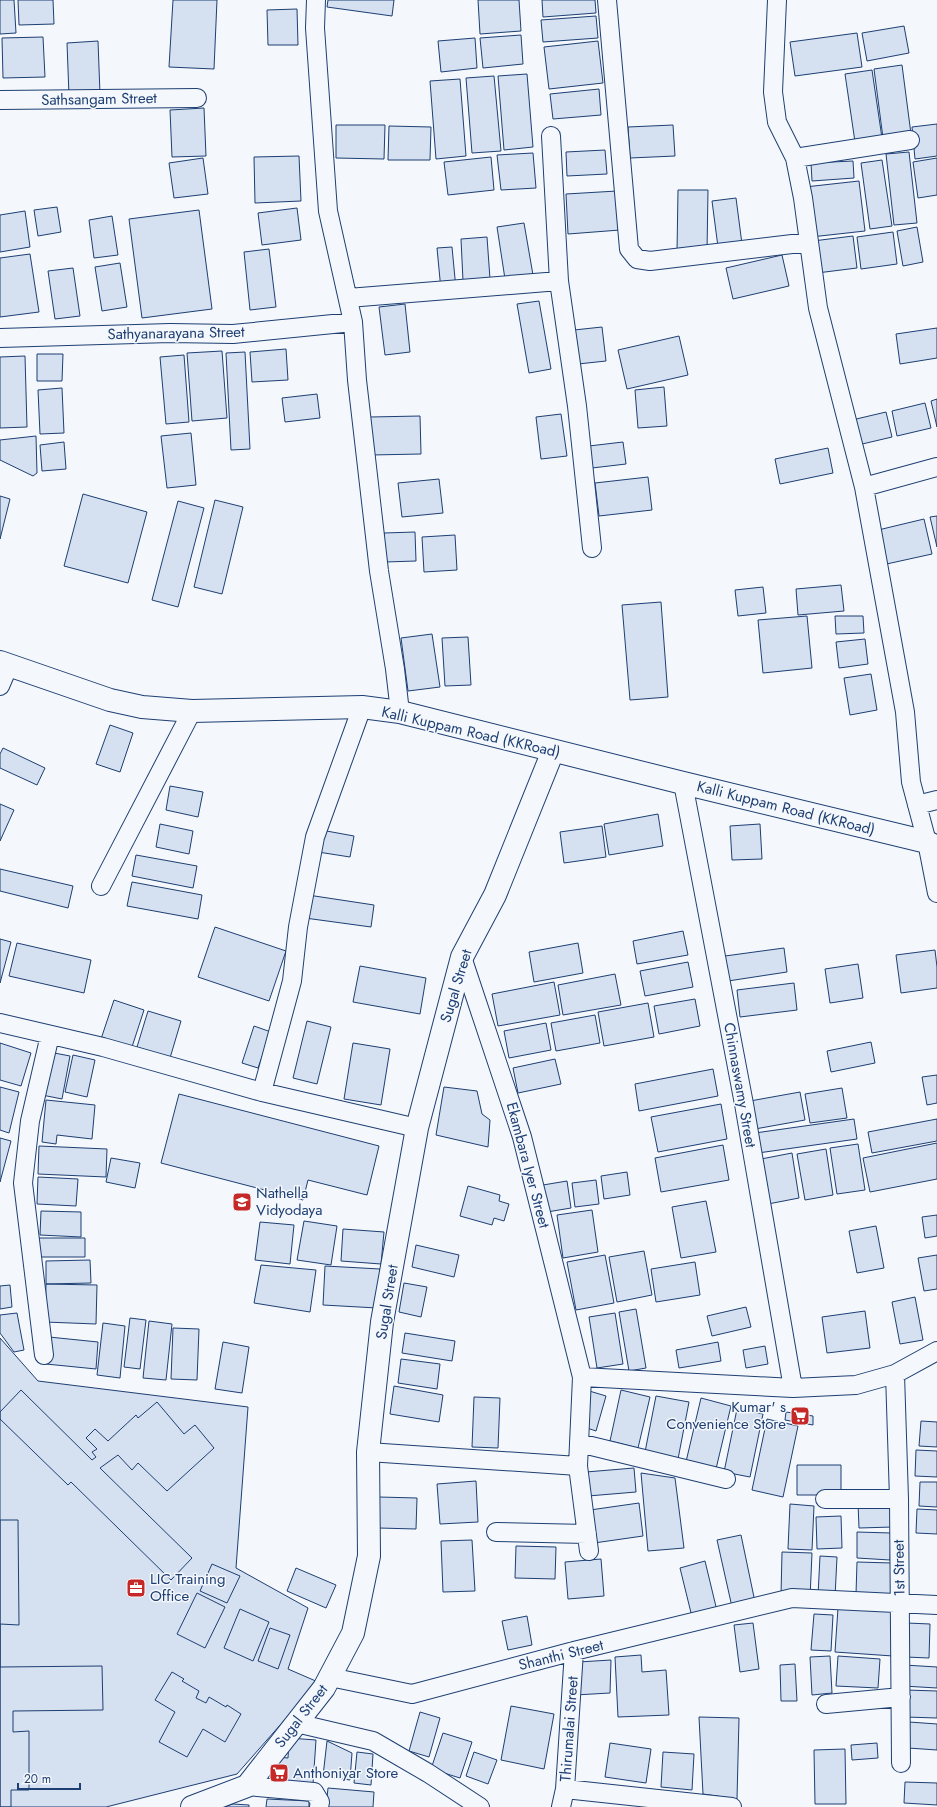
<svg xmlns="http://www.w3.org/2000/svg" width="937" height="1807" font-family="Jost,sans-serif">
<rect width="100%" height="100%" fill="#f4f7fb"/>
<path fill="#d5e0f0" stroke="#1d3f73" d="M0,0H14L16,33L0,34Z
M18,0H53L54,24L19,25Z
M173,0H217L214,69L169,67Z
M328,0H394L392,16L327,7Z
M478,0H519L521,31L480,34Z
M542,0H595L596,13L543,17Z
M297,9L298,45H268L267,10Z
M596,16L598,38L543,42L541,20Z
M904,26L909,53L867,61L862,33Z
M857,33L862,67L795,76L790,42Z
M521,35L523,64L483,68L480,38Z
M43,37L45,77L3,78L2,38Z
M475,38L477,68L441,72L438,41Z
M98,41L100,94L69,96L67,43Z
M598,41L603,83L549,89L544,47Z
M902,65L911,134L883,138L874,69Z
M872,70L882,138L855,142L845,74Z
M527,74L533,147L504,150L498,76Z
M494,76L501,151L472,153L466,78Z
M460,79L466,156L436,159L430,81Z
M599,89L601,115L553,119L550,94Z
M204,108L206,156L172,157L170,110Z
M937,124V156L915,159L912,127Z
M336,125H385L384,159L336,158Z
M673,125L675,156L630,158L628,127Z
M389,126L431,127L430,160H388Z
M605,150L607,174L567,176L566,152Z
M909,152L917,223L894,225L886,154Z
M533,153L536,188L501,190L497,155Z
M299,156L301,201L255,203L254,157Z
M491,157L494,190L448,195L444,162Z
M203,158L208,194L174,198L169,163Z
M937,158V195L918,198L913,162Z
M882,160L892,226L870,229L861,163Z
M853,161L854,178L812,181L811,163Z
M859,181L865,231L811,237L805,187Z
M678,190H708L707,252H677Z
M617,191L620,230L568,234L566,194Z
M736,198L742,244L718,247L712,201Z
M57,207L61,232L38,236L34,210Z
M297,208L301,240L262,245L258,213Z
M199,210L212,309L142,318L129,219Z
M25,211L30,247L0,252V215Z
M112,216L118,255L94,258L89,220Z
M524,223L533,275L505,279L497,227Z
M917,227L923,262L903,266L897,231Z
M893,232L897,264L861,269L857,237Z
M853,236L857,268L817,273L813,241Z
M487,237L490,279L463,281L461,239Z
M452,247L456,289L441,290L437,248Z
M269,249L276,307L250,310L244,252Z
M30,254L39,312L0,317V258Z
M782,255L789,286L733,299L726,268Z
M120,263L127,307L102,311L95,267Z
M73,268L80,316L55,319L48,271Z
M539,301L551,369L529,373L517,304Z
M405,304L410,352L385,355L379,307Z
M602,327L606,361L578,364L574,330Z
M937,328V358L900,364L896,334Z
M679,336L688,375L627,389L618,350Z
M286,349L288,380L252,382L250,352Z
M222,351L227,418L192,421L187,353Z
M245,352L250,449L231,450L226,353Z
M37,354H63L62,381H37Z
M184,355L189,422L166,424L160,357Z
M25,356L27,427L0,428V357Z
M664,387L667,426L638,428L635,390Z
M62,388L64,433L40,434L38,390Z
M317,394L320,418L285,422L282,398Z
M937,399V427L931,401Z
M925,403L931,428L897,436L892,411Z
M886,412L892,437L858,445L852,420Z
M561,414L567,456L541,459L536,417Z
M420,416L421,454L371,455L370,417Z
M191,433L196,485L167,488L161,436Z
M36,436L37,473L33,476L0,460V440Z
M64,442L66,469L42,471L40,445Z
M623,442L626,464L592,468L589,446Z
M828,448L833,473L780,484L775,459Z
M648,477L652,510L599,516L595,483Z
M439,479L443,513L402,517L398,483Z
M83,494L147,512L128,583L64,566Z
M0,496L10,499L0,539Z
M215,500L243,507L222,594L194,587Z
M178,501L204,508L178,607L152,600Z
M937,516V547L930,517Z
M924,519L932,554L882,565L874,531Z
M415,532L416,561L385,562L384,533Z
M455,535L457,570L424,572L422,537Z
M841,585L844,611L798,615L796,589Z
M763,587L766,613L738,616L735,590Z
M661,602L668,697L630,700L622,605Z
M807,616L812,668L763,673L758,620Z
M835,616H863L864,633L836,634Z
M432,634L440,687L408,691L401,638Z
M468,637L471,685L445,686L442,638Z
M865,639L868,664L839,668L836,642Z
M871,674L877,710L850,715L844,678Z
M110,725L133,733L120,772L96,764Z
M3,748L45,768L37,785L0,768V754Z
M170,786L203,792L198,817L166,810Z
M0,804L14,810L0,841Z
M658,814L663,846L609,855L604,824Z
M160,824L193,831L189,854L156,847Z
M760,824L762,859L732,860L730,826Z
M602,826L606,857L564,863L560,832Z
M321,830L354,836L350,857L318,852Z
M136,855L197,866L193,888L132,876Z
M0,869L73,886L68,908L0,891Z
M132,882L202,895L198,919L127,906Z
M308,895L374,905L371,927L305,918Z
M215,927L286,951L269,1001L198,977Z
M683,931L688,955L637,964L633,941Z
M0,939L11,942L0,983Z
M17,943L91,960L84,993L9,976Z
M578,943L583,973L534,982L529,952Z
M784,948L787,972L728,981L725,956Z
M935,950L937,967V988L901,993L896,955Z
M688,962L693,987L645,996L640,971Z
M858,964L863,998L830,1003L825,969Z
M360,966L426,978L420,1014L353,1002Z
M615,974L621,1005L563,1015L558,985Z
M554,982L560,1015L498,1026L492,994Z
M794,983L797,1010L740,1017L737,990Z
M695,999L700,1026L659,1034L654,1006Z
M114,1000L144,1010L131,1050L101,1039Z
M648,1003L654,1037L604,1046L598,1012Z
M148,1011L181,1021L170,1058L137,1047Z
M595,1015L600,1043L556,1051L551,1023Z
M307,1021L331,1027L317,1084L293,1078Z
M546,1023L551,1050L509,1058L504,1031Z
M254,1026L271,1032L258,1068L242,1063Z
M871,1042L875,1063L831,1072L827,1051Z
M0,1043L31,1053L21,1086L0,1080Z
M353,1043L390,1049L381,1105L344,1099Z
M49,1052L70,1056L62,1099L42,1095Z
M73,1055L95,1060L87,1097L65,1092Z
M555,1059L561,1084L518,1093L513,1068Z
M713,1069L718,1096L639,1111L635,1084Z
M937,1075V1103L927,1105L922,1077Z
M0,1087L19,1092L9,1133L0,1130Z
M444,1087L477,1091L482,1114L490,1120L488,1147L436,1135Z
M842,1088L847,1118L810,1123L805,1094Z
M800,1092L805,1120L755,1129L750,1101Z
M179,1094L379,1146L367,1195L308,1180L303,1200L161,1163Z
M46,1100L95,1105L92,1139L57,1135L56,1144L42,1142Z
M721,1104L727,1139L658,1152L651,1117Z
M854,1119L857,1139L758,1153L755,1133Z
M937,1119V1141L872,1153L868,1132Z
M0,1138L11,1141L0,1182Z
M937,1143V1179L870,1192L863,1158Z
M858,1144L865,1190L837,1194L830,1148Z
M723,1145L729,1180L661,1192L655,1158Z
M39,1146L107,1149L106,1177L38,1174Z
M826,1149L833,1195L805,1200L797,1154Z
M792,1153L799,1198L768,1204L761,1159Z
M111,1158L140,1163L135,1188L106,1182Z
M627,1172L630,1195L604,1199L601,1176Z
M38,1177L78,1179L76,1206L37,1204Z
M596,1180L599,1204L575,1207L572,1183Z
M567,1181L571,1208L547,1212L543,1185Z
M468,1186L500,1195L499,1201L509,1204L504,1221L494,1218L492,1225L460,1216Z
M706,1201L716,1252L681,1258L672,1207Z
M592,1210L598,1252L563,1258L557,1215Z
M41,1211L81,1212V1237L40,1235Z
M937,1215V1236L925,1238L922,1217Z
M304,1221L337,1226L331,1265L297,1260Z
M260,1222L294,1225L290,1264L255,1260Z
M876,1226L884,1268L857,1273L849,1231Z
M343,1229L384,1232L381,1264L341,1261Z
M38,1238H85V1257H38Z
M416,1245L459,1255L454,1277L412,1267Z
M644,1251L652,1295L617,1302L609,1257Z
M605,1255L614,1303L576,1310L567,1262Z
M937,1255V1289L924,1291L918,1258Z
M90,1260L91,1283L46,1284V1261Z
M695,1262L700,1295L656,1302L651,1269Z
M261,1265L316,1270L310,1312L254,1303Z
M325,1266L380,1269L377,1308L323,1305Z
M404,1283L427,1287L421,1317L399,1312Z
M46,1284L97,1285L96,1324L45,1322Z
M10,1285L12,1307L0,1309V1286Z
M915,1297L923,1340L900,1344L892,1302Z
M746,1307L751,1327L712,1336L707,1316Z
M636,1309L646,1368L629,1371L619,1312Z
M865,1311L870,1348L827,1353L822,1317Z
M17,1313L24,1350L14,1352L0,1333V1315Z
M615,1313L623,1364L597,1368L589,1317Z
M130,1318L146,1320L140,1369L124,1367Z
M149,1321L172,1324L166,1380L143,1378Z
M103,1323L125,1326L120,1378L97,1375Z
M173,1328L199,1329L197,1380L171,1379Z
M405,1333L455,1341L452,1361L402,1353Z
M49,1337L98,1342L96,1369L46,1364Z
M0,1338L38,1381L248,1407L236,1568L308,1608L288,1669L318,1682L237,1774L106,1807H0Z
M223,1342L249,1347L242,1393L215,1389Z
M718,1342L721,1361L679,1368L676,1350Z
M765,1346L768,1364L746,1368L743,1350Z
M401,1359L440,1364L437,1389L398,1383Z
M394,1386L443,1395L439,1422L390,1414Z
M21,1390L92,1460L96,1457L92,1452L97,1449L86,1438L95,1429L108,1441L136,1415L138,1418L157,1402L184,1434L195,1425L214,1448L167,1491L138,1463L132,1470L118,1455L100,1468L192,1558L171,1580L71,1482L68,1485L0,1419V1412Z
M586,1390L606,1396L596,1431L584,1427Z
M621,1390L650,1397L638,1448L610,1441Z
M656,1396L689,1402L678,1459L645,1452Z
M474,1397L500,1398L498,1448L472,1447Z
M701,1398L731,1406L715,1473L685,1466Z
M737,1409L763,1414L750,1477L724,1472Z
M786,1412L813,1416V1425L785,1420Z
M767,1419L798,1426L783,1497L752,1490Z
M921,1421L937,1422V1447L919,1446Z
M916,1450L937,1451V1477L915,1476Z
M797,1465H841V1495H797Z
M634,1468L636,1492L588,1496L586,1472Z
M641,1473L675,1478L684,1548L648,1551Z
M476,1481L478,1522L440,1524L437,1484Z
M920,1482H937V1507L919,1506Z
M379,1497L417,1498L416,1529L379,1528Z
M892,1502L893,1527L859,1528L858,1503Z
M639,1503L643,1536L594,1543L590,1510Z
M790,1504L814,1506L812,1550L788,1549Z
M917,1509L937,1510V1534L916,1533Z
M841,1516L842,1548L817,1549L816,1517Z
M0,1520H18L19,1625L0,1624V1667L102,1666L103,1710L13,1711V1732L29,1731V1790H11V1807H0Z
M857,1532L891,1533L890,1560L857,1558Z
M741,1535L755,1602L732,1607L717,1540Z
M472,1540L475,1591L443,1592L441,1541Z
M516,1546L556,1547L555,1579L515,1578Z
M782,1552L812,1553L810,1598L781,1596Z
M820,1556L837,1557L835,1597L818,1596Z
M601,1559L604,1596L568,1599L565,1562Z
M705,1561L718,1615L693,1621L680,1568Z
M857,1562L892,1563L891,1595L856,1594Z
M212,1564L240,1576L227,1603L200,1591Z
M296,1568L336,1585L326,1608L287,1591Z
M197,1593L225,1607L205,1648L177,1634Z
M838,1608L896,1612L893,1656L835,1652Z
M240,1609L269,1622L253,1661L224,1648Z
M814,1614L833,1615L831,1651L811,1650Z
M527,1616L532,1645L508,1650L502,1621Z
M753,1623L759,1669L740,1672L734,1625Z
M907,1623L930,1624L929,1658L906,1657Z
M270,1628L290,1635L278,1669L258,1661Z
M641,1655L642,1672L666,1670L669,1715L618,1717L615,1657Z
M830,1656L832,1693L812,1695L810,1657Z
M838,1656L880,1659L878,1688L836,1686Z
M611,1660L610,1693L575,1695L578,1662Z
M795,1664L797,1701H781L780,1665Z
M904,1665L937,1667V1688L903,1686Z
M172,1672L184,1679L182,1681L199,1691L196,1698L206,1703L209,1697L226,1707L227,1705L241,1714L225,1742L203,1729L187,1757L159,1742L175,1712L155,1700Z
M906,1690L937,1691V1718L905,1717Z
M511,1706L554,1714L544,1769L501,1760Z
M420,1712L440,1718L429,1757L409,1751Z
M699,1717L739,1718L737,1799L703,1794Z
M909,1722L937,1724V1750L908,1748Z
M443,1733L472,1742L460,1778L431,1769Z
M289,1738L316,1740L313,1784L275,1781L277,1757L288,1758Z
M327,1741L352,1753L350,1780L323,1776Z
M610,1743L651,1749L646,1783L605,1777Z
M877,1743L878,1758L852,1760L851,1745Z
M845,1749L846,1804H815L814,1750Z
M357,1752L373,1754L371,1785L354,1783Z
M474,1752L497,1760L488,1784L466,1776Z
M663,1752L694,1754L692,1790L661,1787Z
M905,1782L937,1783V1805L904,1803Z
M328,1788L374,1792L373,1807H326Z
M267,1799L309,1801V1807H266Z
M233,1804L249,1805V1807H224Z"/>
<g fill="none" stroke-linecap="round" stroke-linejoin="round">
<g stroke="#1d3f73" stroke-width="20">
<path id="minor" d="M316,0L315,28L328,211L353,322L357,380L379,571L395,669L400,712
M607,0L629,249L637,259L650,261L809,242
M777,0L773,92L777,122L795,158L803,198L818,308L864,487L905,712L911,782L927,842L937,893
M0,100L197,98
M551,136L559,281
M795,158L910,140
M348,298L559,281L577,406L592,548
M0,338L170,333L233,334L353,322
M864,487L937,467
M0,686L9,665
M683,783L744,1104L793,1388
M917,805L937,800
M101,886L192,711
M0,1023L103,1047L262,1092L417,1128
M262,1092L292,981L298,927L315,837L362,707
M44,1355L23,1183L30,1121L50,1035
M895,1374L899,1499L901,1763
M582,1377L793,1388L856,1385L895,1374L937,1351
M579,1443L726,1479
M368,1452L578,1466L582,1377L522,1137L462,957
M578,1466L589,1551
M825,1499H899
M496,1532L587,1534
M330,1677L412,1694L574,1651L792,1598L937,1605
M826,1704L901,1697
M296,1723L373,1741L428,1773L480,1807
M247,1786L314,1792L320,1802L319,1807
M565,1789L732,1807
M561,1807L565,1789L574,1651"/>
</g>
<g stroke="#1d3f73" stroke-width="24">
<path id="tertiary" d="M192,1807L247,1786L324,1688L353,1633L369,1556L368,1452L382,1322L417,1128L462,957L495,895L553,751"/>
</g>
<g stroke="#1d3f73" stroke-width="24">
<path id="secondary" d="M0,662L110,700L142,707L192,711L362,707L400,712L683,783L927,842L937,847"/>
</g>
<use href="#minor" stroke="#f4f7fb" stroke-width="18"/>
<use href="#tertiary" stroke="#f4f7fb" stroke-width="22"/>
<use href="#secondary" stroke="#f4f7fb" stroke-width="22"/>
</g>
<defs>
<g id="school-square" transform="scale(1)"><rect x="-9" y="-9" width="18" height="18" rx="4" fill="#c62828" stroke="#f4f7fb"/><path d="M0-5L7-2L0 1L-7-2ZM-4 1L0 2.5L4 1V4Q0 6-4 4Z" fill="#fff"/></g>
<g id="supermarket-square" transform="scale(1)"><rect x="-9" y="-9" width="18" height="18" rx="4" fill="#c62828" stroke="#f4f7fb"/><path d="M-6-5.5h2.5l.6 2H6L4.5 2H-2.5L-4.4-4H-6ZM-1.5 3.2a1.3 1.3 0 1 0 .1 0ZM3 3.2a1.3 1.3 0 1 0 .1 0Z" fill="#fff"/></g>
<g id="office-square" transform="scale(1)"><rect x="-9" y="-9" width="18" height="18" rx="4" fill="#c62828" stroke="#f4f7fb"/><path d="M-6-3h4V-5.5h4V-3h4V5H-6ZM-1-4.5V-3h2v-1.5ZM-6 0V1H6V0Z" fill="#fff"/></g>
</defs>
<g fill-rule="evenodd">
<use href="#school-square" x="242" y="1202"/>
<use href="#supermarket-square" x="800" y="1416"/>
<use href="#office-square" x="136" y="1588"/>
<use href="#supermarket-square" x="279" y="1773"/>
</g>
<g text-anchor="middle" stroke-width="3" stroke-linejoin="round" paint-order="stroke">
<g font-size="15" fill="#1d3f73" stroke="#f4f7fb">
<text transform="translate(99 99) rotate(-1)" y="5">Sathsangam Street</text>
<text transform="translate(176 333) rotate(-1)" y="5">Sathyanarayana Street</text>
<text transform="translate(471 732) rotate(13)" y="5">Kalli Kuppam Road (KKRoad)</text>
<text transform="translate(786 808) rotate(14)" y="5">Kalli Kuppam Road (KKRoad)</text>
<text transform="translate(456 986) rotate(-73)" y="5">Sugal Street</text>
<text transform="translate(740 1085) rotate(80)" y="5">Chinnaswamy Street</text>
<text transform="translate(528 1165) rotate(75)" y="5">Ekambara Iyer Street</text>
<text transform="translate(387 1302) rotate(-81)" y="5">Sugal Street</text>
<text transform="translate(899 1568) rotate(-91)" y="5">1st Street</text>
<text transform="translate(561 1655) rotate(-14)" y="5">Shanthi Street</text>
<text transform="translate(301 1716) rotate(-52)" y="5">Sugal Street</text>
<text transform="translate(569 1729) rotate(-86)" y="5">Thirumalai Street</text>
</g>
<g font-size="15" fill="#1d3f73" stroke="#f4f7fb" text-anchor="start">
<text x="256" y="1198">Nathella<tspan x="256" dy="17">Vidyodaya</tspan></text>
<text x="786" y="1412" text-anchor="end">Kumar' s<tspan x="786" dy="17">Convenience Store</tspan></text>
<text x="150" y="1584">LIC Training<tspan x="150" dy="17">Office</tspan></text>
<text x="293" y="1778">Anthoniyar Store</text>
</g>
</g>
<path d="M18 1783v6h62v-6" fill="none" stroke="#1d3f73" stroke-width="2"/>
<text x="24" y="1783" font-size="12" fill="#1d3f73" stroke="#f4f7fb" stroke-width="3" paint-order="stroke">20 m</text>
</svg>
